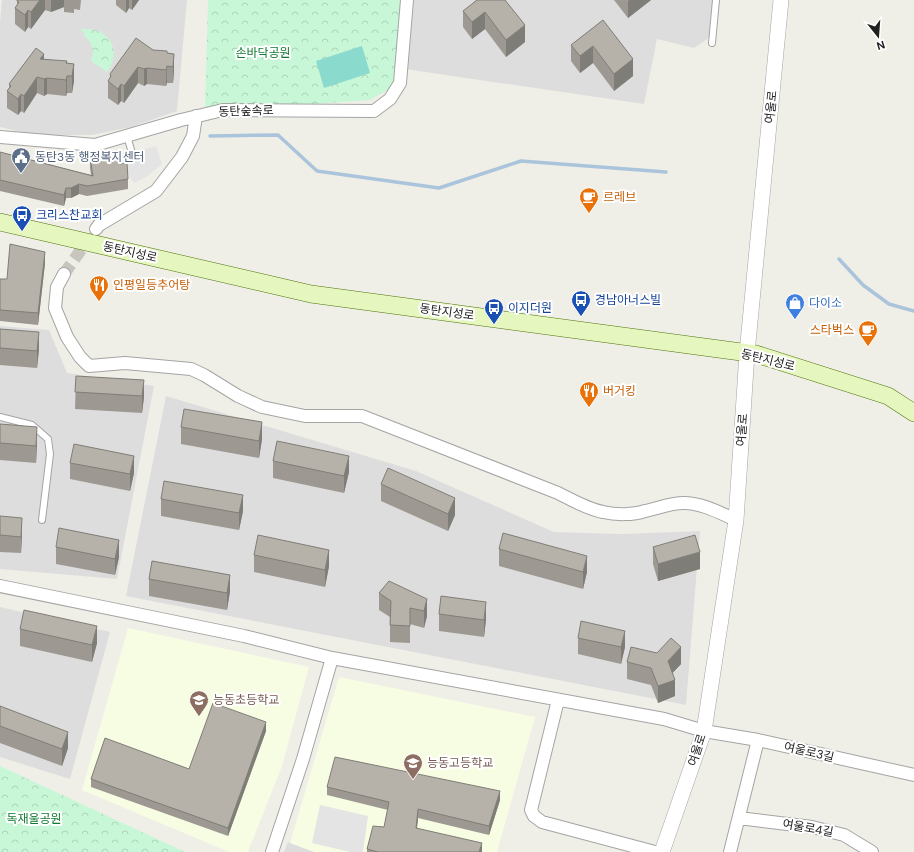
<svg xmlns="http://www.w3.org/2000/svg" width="914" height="852" font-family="'DM Sans','Noto Sans KR',sans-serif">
<defs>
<pattern id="park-crowns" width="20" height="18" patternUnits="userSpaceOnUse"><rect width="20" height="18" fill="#c7f7d6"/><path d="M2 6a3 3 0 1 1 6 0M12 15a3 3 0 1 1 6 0" fill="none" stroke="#abd3b7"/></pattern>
</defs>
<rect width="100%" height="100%" fill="#f0efe7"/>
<path fill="#dedddd" d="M2,0H187L177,111L131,127L92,135H48L25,133L0,127V22Z
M411,0H713L710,37L694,48L657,39L644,104L405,69Z
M0,326L49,330L67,373L154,386L117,579L0,569Z
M166,396L416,471L554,532L622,534L700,531L686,705L126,596Z
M0,607L110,632L70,779L0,757Z
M288,842L316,852H284Z"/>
<path fill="#f7fde3" d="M128,628L309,667L282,766L248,852H229L82,790Z
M339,677L535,717L497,852H314L290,843Z"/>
<path fill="url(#park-crowns)" d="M208,0H403L400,83L370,100L223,110L205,108Z
M85,29C111,28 122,53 107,72L91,61C95,50 92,42 83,35L85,33L80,30Z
M0,766L185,852H0Z"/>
<path fill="#8adace" d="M362,46L370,73L324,88L316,61Z"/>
<path fill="#e4e4e4" d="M156,146L162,164L146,177L134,183L129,176L124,163H119L118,157Z
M320,805L368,816L363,852H350L312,843Z"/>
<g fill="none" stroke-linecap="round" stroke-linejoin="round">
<path stroke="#aac4db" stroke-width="3.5" d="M210,136L278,135L317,171L439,188L521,161L666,172
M839,259L863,285L889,304L914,311"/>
<path stroke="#c6c6bf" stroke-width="12" stroke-dasharray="12 6" stroke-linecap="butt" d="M64,274L90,237"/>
<g stroke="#a4a4a4" stroke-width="8">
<path id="service" d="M712,43L716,0
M127,136L132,153
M0,417L32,425L48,439L50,454L42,520"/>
</g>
<g stroke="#a4a4a4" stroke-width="14">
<path id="minor" d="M0,137L95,145L181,120L223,110L374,111L390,99L400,83L407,0
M96,229L99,225L156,191L182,157L193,136L196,116
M64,274L57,287L55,308L67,337L80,357L89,366L125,363L191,369L204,375L238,396L262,407L305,416H362L558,493C572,500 587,509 603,512C616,515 633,515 645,511C659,508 670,503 684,503C702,503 720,513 736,520
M0,586L244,636L332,658L664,719L704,731L758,740L914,775
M558,700L531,810L534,816L542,822L655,852
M739,818L812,827L844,835L872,852
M272,852L303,759L332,658
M730,852L758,740"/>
</g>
<g stroke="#a4a4a4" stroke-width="16">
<path id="tertiary" d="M662,852L704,731L736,520L747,353L781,0"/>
</g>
<g stroke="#4f730b" stroke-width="18">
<path id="secondary" d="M0,222L311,294L756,354L888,396L914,413"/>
</g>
<use href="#service" stroke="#fff" stroke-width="6"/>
<use href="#minor" stroke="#fff" stroke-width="12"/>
<use href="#tertiary" stroke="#fff" stroke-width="15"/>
<use href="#secondary" stroke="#e6f6bf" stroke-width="17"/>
</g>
<path fill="#9d9992" d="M17,0H81L80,10L74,9V13L64,12V7L51,12L45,10L31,29L28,27L25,32L15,24V8L17,5Z
M116,0H139L132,10L129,8L126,13L116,5Z
M477,0L525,42L506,57L485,29L472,39L463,27V11Z
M614,0H651L628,18Z
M603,20L633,76L614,91L593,63L580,73L571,61V45Z
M153,50L167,53L174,54V71L173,83H167L166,86L147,84L144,86L138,83L124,103L121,101L118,105L108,98V81L110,78V74Z
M44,59L74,64V81L72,93H67L66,96L47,94L44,96L37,93L24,113L21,111L18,115L7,108V91L9,88V84Z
M0,152L91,175L90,168V158L120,164L128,179V189L87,196L79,194L71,198H66L64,206L0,191Z
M45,263L38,325L0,321V279H7Z
M0,329L39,349L37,368L0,365Z
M76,376L144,397L142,413L75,409Z
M0,424L37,443L36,463L0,460Z
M181,427L262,439L259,458L181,444Z
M273,461L349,472L344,493L273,478Z
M70,463L134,473L130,491L70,479Z
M381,484L455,515L448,531L381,501Z
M161,499L243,511L239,530L161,516Z
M0,516L22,534L21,553L0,552Z
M56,547L119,557L115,575L56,564Z
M653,547L700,569L658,581L653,564Z
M499,549L587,572L583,589L499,566Z
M254,555L329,566L325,587L254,572Z
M149,579L230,591L227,610L149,596Z
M379,593L427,599V616L424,628L410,624V643L390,642V617L379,610Z
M439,614L486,619L484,637L439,631Z
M20,629L97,643L92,662L20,646Z
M578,638L625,647L621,664L578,654Z
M627,662L681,664L672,673L675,696L658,703L651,685L627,679Z
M0,706L68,748L62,766L0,743Z
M266,731L228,836L91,787V779L189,769Z
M327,787L500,800L489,835L418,818L417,828L482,852H367V849L384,827L388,810L327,795Z"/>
<path fill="#7f7d77" d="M40,0H45V10L31,29V12Z
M51,0H64V7L51,12Z
M126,0H129V8L126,13Z
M132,0H139L132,10Z
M630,0H651L628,18V1Z
M28,10V27L25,32V15Z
M485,12V29L472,39V22Z
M525,25V42L506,57V40Z
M593,46V63L580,73V56Z
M167,51V83L166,86L167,53Z
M44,54V70L40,59Z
M174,54V71L173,83V67Z
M633,59V76L614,91V74Z
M67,61V93L66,96V63Z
M74,64V81L72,93V76Z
M138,67V83L124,103V86Z
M147,68V84L144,86V69Z
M37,77V93L24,113V96Z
M47,78V94L44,96V79Z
M121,84V101L118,105V89Z
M21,94V111L18,115V99Z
M79,184V194L71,198V188Z
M66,188V198L64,206V195Z
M45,252V263L38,325V313Z
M39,332V349L37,368V351Z
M144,380V397L142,413V396Z
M262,422V439L259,458V441Z
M37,427V443L36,463V446Z
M134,456V473L130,491V474Z
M349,456V472L344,493V476Z
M243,495V511L239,530V513Z
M455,498V515L448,531V514Z
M22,518V534L21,553V537Z
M119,540V557L115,575V559Z
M329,550V566L325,587V570Z
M700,552V569L658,581V564Z
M587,556V572L583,589V572Z
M230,575V591L227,610V593Z
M427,599V616L424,628V611Z
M486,602V619L484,637V620Z
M97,626V643L92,662V645Z
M625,631V647L621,664V647Z
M681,647V664L668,678V661Z
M675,680V696L658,703V686Z
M266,722V731L228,836V828Z
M68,732V748L62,766V749Z
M500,791V800L489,835V826Z
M418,809V818L416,836V828Z
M482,843V852H479Z"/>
<path fill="#b6b2aa" stroke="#7f7d77" d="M17,0H40L31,12L28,10L25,15L15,8L19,2L17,1Z
M477,0H505L525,25L506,40L485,12L472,22L463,11Z
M603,20L633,59L614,74L593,46L580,56L571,45Z
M136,38L153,50L167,51V53L174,54L173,67L167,66L166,70L147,68L144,69L138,67L124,86L121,84L118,89L108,81L111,76L110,74Z
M36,48L44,54L40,59L67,61L66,63L74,64L72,76H67L66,80L47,78L44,79L37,77L24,96L21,94L18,99L7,91L11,86L9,84Z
M118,151L120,164L127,163L128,179L87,186L79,184L71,188H66L64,195L0,180V152L93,176L90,158Z
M10,244L45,252L38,313L0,310V279H7Z
M0,329L39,332L37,351L0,348Z
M76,376L144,380L142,396L75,392Z
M184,409L262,422L259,441L181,427Z
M0,424L37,427L36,446L0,443Z
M277,441L349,456L344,476L273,461Z
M74,444L134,456L130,474L70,463Z
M388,468L455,498L448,514L381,484Z
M164,481L243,495L239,513L161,499Z
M0,516L22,518L21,537L0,535Z
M59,528L119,540L115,559L56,547Z
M503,533L587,556L583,572L499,549Z
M258,535L329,550L325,570L254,555Z
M695,535L700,552L658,564L653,547Z
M152,561L230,575L227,593L149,579Z
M389,581L427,599L424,611L410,608V626L390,625L391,601L379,593Z
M441,596L486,602L484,620L439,614Z
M24,610L97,626L92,645L20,629Z
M581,621L625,631L621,647L578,638Z
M671,638L681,647L668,661L675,680L658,686L651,668L627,662L631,647L657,653Z
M213,703L266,722L228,828L91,779L105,738L189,769Z
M0,706L68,732L62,749L0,726Z
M335,757L500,791L489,826L418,809L416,828L482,843L479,852H378L367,849L373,826L384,827L389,802L327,787Z"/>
<defs>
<g id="civic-pin" transform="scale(1)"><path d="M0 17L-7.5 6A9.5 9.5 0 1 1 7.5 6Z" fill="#5c6f8a" stroke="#fff"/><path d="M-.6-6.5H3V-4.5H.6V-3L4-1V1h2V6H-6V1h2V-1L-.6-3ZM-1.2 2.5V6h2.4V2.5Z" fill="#fff"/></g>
<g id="cafe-pin" transform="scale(1)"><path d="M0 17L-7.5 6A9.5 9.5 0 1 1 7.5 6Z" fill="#e8710a" stroke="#fff"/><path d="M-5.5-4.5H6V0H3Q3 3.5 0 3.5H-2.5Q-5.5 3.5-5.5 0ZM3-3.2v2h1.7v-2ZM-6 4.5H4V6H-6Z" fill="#fff"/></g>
<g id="bus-pin" transform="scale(1)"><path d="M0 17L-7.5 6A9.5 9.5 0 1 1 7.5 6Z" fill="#1a4fb4" stroke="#fff"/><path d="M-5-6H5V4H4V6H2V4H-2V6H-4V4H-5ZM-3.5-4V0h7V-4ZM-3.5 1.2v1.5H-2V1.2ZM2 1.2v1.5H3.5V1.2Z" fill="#fff"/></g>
<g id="restaurant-pin" transform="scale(1)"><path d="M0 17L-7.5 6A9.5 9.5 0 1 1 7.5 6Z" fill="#e8710a" stroke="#fff"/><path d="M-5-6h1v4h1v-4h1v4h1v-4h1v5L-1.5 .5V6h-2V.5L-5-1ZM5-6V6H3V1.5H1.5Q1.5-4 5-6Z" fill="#fff"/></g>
<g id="shop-pin" transform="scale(1)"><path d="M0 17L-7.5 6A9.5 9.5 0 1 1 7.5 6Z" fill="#3f7fe0" stroke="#fff"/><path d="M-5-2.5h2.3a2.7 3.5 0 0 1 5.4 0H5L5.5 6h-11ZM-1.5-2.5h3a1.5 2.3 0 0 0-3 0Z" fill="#fff"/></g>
<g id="school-pin" transform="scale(1)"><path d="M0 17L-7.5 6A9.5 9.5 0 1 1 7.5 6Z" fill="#8d6e63" stroke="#fff"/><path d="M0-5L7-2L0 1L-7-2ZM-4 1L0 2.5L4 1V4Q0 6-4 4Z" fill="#fff"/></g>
</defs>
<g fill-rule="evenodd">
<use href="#civic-pin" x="21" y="157"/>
<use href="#cafe-pin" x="589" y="197"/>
<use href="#bus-pin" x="22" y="215"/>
<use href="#restaurant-pin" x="99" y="285"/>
<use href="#bus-pin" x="581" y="300"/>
<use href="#shop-pin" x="795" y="303"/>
<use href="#bus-pin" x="494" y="308"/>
<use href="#cafe-pin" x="868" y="330"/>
<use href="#restaurant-pin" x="589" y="391"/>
<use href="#school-pin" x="199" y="700"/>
<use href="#school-pin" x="413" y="763"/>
</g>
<g text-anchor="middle" stroke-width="4" stroke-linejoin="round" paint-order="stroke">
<g font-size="12" fill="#127a33" stroke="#fff">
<text x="263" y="57">손바닥공원</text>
<text x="34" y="823">독재울공원</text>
</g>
<g font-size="12" fill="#202020" stroke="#fff">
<text transform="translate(771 107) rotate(-84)" y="4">여울로</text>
<text transform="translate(246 111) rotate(-2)" y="4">동탄숲속로</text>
<text transform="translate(130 252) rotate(13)" y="4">동탄지성로</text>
<text transform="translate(447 312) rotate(8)" y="4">동탄지성로</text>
<text transform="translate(768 360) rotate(14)" y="4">동탄지성로</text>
<text transform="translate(742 430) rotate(-86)" y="4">여울로</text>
<text transform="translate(697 750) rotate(-72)" y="4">여울로</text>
<text transform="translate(809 752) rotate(13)" y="4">여울로3길</text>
<text transform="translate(808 828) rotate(10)" y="4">여울로4길</text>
</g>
<g font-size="12" fill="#4e5e75" stroke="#fff" text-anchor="start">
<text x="35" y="161">동탄3동 행정복지센터</text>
</g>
<g font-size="12" fill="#c56008" stroke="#fff" text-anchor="start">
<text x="603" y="201">르레브</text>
<text x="113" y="289">인평일등추어탕</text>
<text x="854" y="334" text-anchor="end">스타벅스</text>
<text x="603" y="395">버거킹</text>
</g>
<g font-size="12" fill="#164399" stroke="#fff" text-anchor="start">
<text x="36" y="219">크리스찬교회</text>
<text x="595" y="304">경남아너스빌</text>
<text x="508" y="312">이지더원</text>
</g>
<g font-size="12" fill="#366cbe" stroke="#fff" text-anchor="start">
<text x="809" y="307">다이소</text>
</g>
<g font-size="12" fill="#785e54" stroke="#fff" text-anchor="start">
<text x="213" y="704">능동초등학교</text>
<text x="427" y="767">능동고등학교</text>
</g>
</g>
<g transform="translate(878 36) rotate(163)" stroke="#ffffff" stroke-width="3" paint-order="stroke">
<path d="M0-3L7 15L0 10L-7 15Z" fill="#202020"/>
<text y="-6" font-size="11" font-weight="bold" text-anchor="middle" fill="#202020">N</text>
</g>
</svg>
